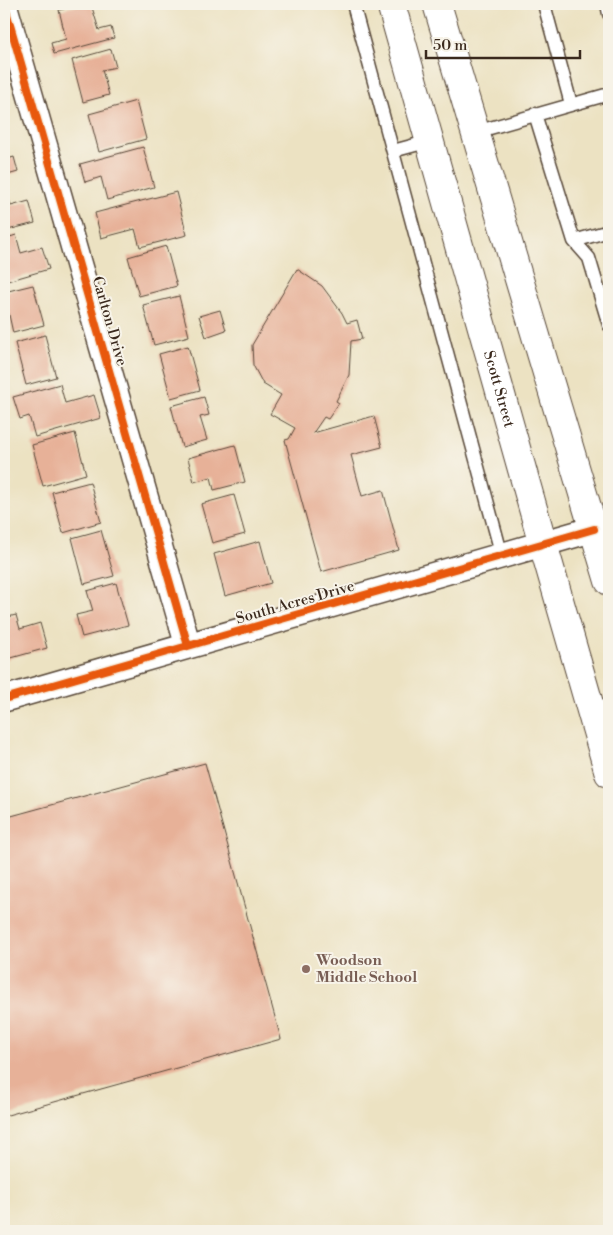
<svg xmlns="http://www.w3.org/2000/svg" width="613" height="1235" font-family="'Libre Bodoni',serif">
<rect width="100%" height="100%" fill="#f7f3e8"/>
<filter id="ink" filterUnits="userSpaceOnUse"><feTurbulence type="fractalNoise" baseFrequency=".02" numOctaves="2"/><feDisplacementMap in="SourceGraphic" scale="10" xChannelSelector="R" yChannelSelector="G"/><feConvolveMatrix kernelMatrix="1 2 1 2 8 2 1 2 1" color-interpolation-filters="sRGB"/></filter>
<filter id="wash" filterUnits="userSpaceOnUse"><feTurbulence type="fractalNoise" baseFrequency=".0096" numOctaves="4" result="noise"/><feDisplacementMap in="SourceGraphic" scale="20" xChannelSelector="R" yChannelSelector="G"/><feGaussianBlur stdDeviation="1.12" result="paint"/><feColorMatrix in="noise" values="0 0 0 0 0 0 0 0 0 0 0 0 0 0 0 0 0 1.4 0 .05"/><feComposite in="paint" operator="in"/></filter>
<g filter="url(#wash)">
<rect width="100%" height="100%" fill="#ece2c2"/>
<g id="blocks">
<path fill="#e7b198" d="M84,4H91L99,30L111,27L114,38L54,54L51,43L66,39L59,10Z
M111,49L116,67L102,70L109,95L83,102L72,60Z
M136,101L146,139L99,152L89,114Z
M143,147L154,187L107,200L101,177L85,182L80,164Z
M14,157L18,172L4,176V160Z
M4,183L11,206L29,201L35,223L4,231Z
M176,192L187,235L140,247L135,229L101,238L95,213Z
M16,235L21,253L42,247L49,269L4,282V239Z
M166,246L177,286L139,296L128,257Z
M297,269L322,286L342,313L347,323L357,320L362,339L351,341L349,375L336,401L339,403L328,419L324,417L313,433L374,416L382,447L351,455L362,496L383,490L399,550L321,572L285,440L289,439L295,428L270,414L281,395L263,384L253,365L252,345Z
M33,285L44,325L13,333L4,292Z
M179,296L189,336L154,345L143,305Z
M220,310L226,330L206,337L199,316Z
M45,335L56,377L26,385L15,343Z
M188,346L200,390L171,398L159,354Z
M60,384L65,403L94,395L101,418L35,437L29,416L20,419L13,397Z
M204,397L209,415L200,417L207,440L182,447L171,406Z
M75,433L86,474L43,486L32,445Z
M235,445L245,482L214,490L211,477L194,482L188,458Z
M90,482L101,522L63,533L52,492Z
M234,495L245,534L212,543L201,504Z
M101,530L114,576L84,584L72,538Z
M260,541L271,583L225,596L214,554Z
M116,583L128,625L82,637L76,615L93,611L87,591Z
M16,615L20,629L40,623L47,648L4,660V618Z
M205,763L281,1039L4,1116V818Z"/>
</g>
</g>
<g filter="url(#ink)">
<use href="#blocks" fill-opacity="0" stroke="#564637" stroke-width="1"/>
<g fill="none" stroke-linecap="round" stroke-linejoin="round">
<g stroke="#564637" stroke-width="15">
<path id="lane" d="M353,4L502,556
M544,4L571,104
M607,4L609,14
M535,114L574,241L609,231
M476,132L609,94
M393,151L430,141
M574,241L589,258L609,325"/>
</g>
<g stroke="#564637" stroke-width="28">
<path id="street" d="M4,4L188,646
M4,699L594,529"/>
</g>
<g stroke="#564637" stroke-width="30">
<g id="secondary">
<path id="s1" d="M391,4L543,544L609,773"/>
<path d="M437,4L609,581"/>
</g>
</g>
<use href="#lane" stroke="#fff" stroke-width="12"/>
<use href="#street" stroke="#fff" stroke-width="25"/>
<use href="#secondary" stroke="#fff" stroke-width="28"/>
<g stroke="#f7f3e8" stroke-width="11">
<path id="cycleway" d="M4,4L188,646
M4,699L594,529"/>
</g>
<use href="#cycleway" stroke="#e8590c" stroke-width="8"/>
</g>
</g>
<circle fill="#8d6e63" stroke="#f7f3e8" stroke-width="2" cx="306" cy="969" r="5"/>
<g text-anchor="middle" stroke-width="4" stroke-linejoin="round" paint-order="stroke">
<g font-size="15" fill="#3b2a1e" stroke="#f7f3e8">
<text transform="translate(110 321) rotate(74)" y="5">Carlton Drive</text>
<text dy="5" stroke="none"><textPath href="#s1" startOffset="400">Scott Street</textPath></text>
<text transform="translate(295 602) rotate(-16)" y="5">South Acres Drive</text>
</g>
<g font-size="15" font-weight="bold" fill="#785e54" stroke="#f7f3e8" text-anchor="start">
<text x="316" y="965">Woodson<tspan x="316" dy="17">Middle School</tspan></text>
</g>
</g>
<rect width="613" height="1235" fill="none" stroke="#f7f3e8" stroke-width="20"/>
<path d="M426 50v8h154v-8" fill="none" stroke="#3b2a1e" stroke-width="2.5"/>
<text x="433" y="50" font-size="15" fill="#3b2a1e" stroke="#f7f3e8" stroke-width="4" paint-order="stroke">50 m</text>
</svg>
